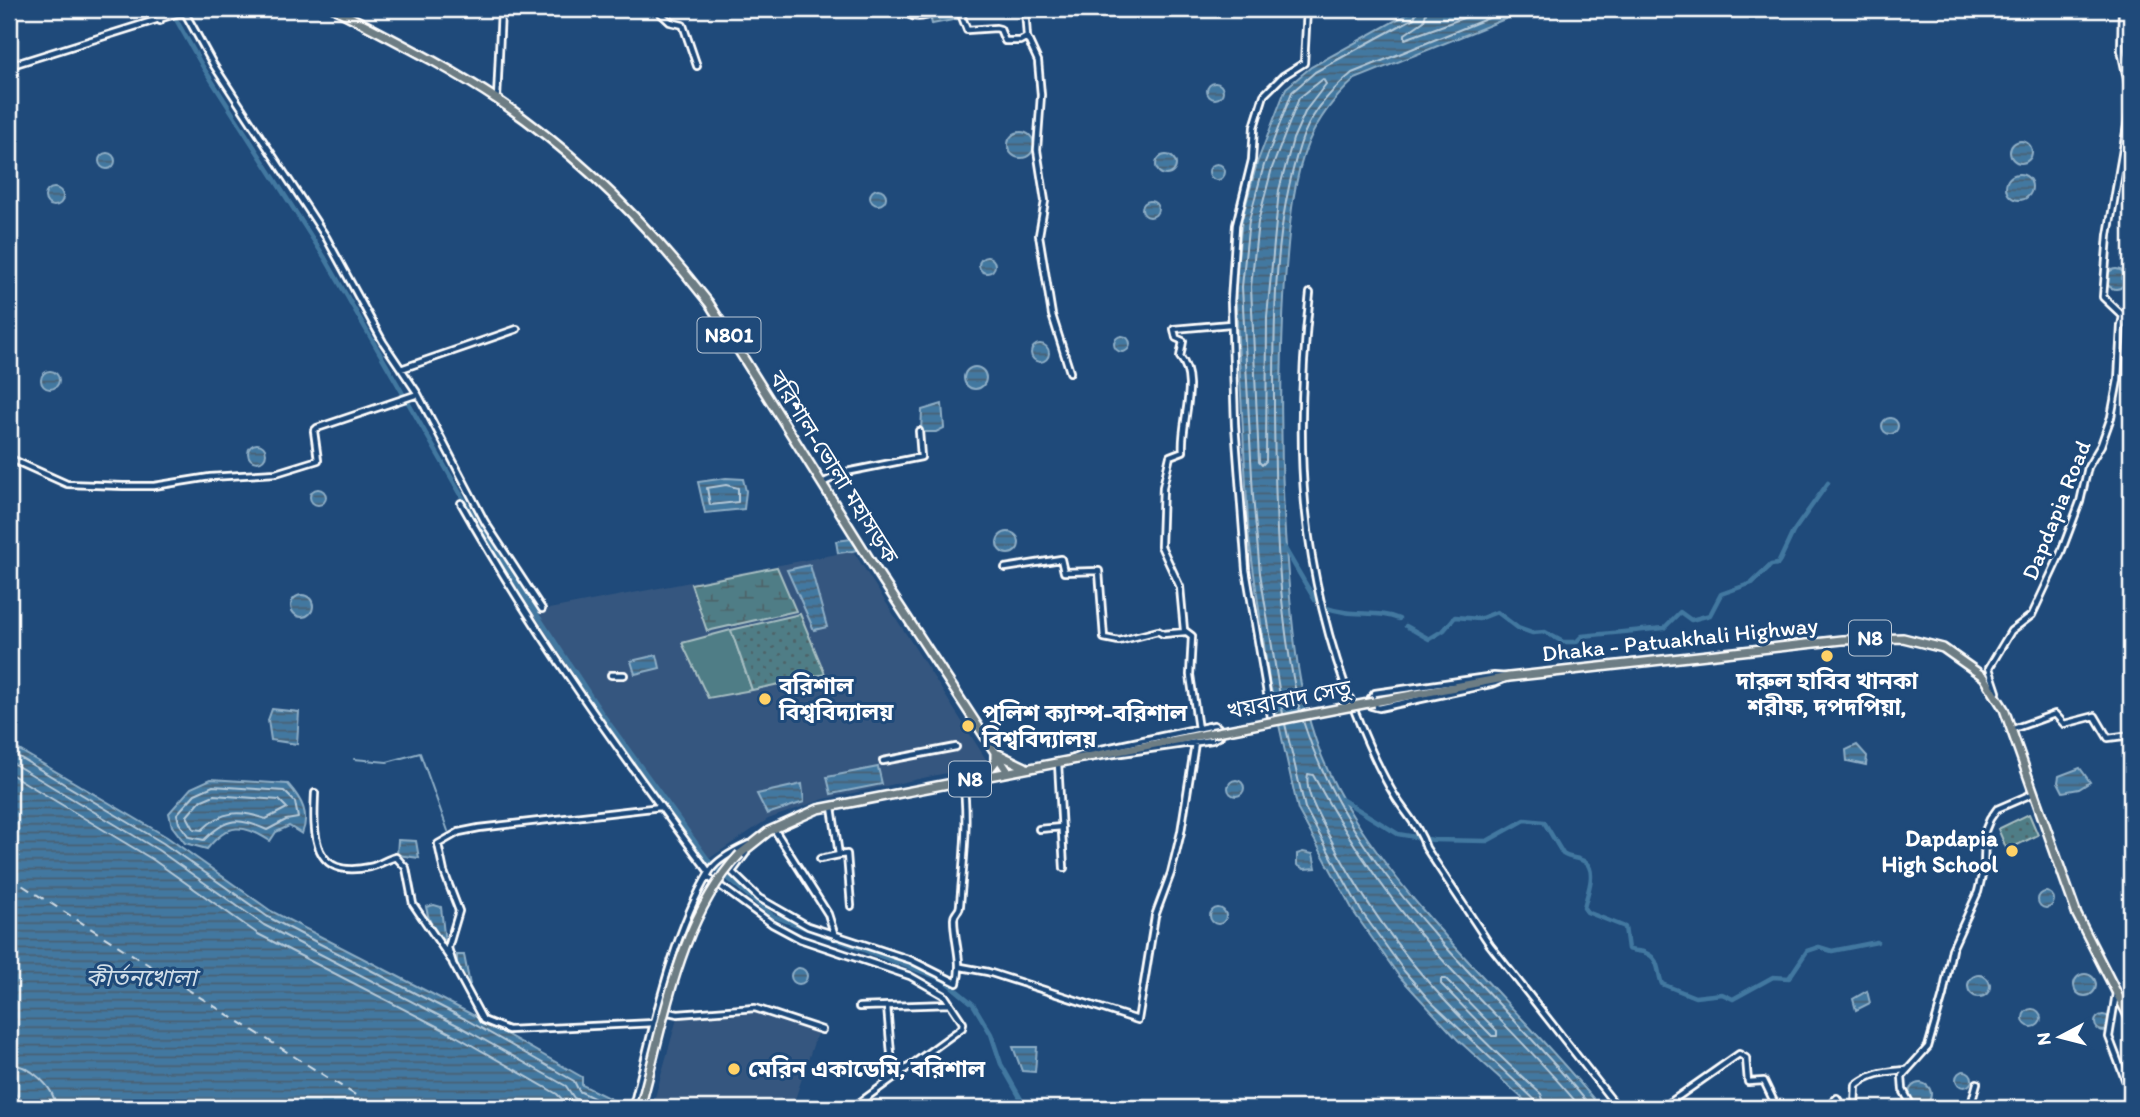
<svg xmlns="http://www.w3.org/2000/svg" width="2140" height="1117" font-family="Itim,'Noto Sans Bengali',sans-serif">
<defs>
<pattern id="wetland-marsh" width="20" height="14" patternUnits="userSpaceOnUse" patternTransform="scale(1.75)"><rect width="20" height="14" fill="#4f7d86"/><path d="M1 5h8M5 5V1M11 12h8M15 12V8" fill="none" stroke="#4e6469"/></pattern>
<pattern id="park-dots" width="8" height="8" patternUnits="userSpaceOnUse" patternTransform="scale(1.75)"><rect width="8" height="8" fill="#4f7d86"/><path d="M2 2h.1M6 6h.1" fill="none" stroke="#4e6469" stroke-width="1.8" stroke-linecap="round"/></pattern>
<pattern id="water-rules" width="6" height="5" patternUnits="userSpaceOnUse" patternTransform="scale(1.75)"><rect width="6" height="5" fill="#4378a0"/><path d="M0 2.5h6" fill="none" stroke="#486072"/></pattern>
</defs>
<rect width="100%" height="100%" fill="#1f4a7a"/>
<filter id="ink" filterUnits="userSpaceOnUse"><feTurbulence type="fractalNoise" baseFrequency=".0143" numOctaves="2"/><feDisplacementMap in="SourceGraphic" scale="14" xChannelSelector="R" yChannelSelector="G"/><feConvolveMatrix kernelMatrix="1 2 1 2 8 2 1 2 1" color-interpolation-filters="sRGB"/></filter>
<g filter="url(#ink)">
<path fill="#36577f" d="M853,551L989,764L824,799L768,819L704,862L619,749L528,613Z
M758,1011L818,1030L792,1108H652L678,1015Z"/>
<path fill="#4f7d86" stroke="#a7bec2" stroke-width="2" d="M731,630L752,690L708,698L682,643Z"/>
<path fill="url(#wetland-marsh)" stroke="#a7bec2" stroke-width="2" d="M777,567L796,611L707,631L691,584Z"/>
<path fill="url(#park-dots)" stroke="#a7bec2" stroke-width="2" d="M800,614L825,674L752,690L731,630Z
M2029,814L2038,835L2007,850L1998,829Z"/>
<path fill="url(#water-rules)" stroke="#8eaec6" stroke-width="2" d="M1416,9H1530L1355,79C1335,97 1319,117 1308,143C1291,185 1289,235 1285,280C1279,378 1280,477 1288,575C1292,619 1295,663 1306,707C1315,745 1332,784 1354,818C1423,927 1521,1009 1601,1108H1533L1458,1040L1399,976L1355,914L1298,810L1269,680L1249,539L1235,287L1242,219L1257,163L1286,88L1311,67Z
M955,10L958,19L932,24L930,16Z
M1207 91a8 8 0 1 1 16 0a8 8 0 1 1-16 0Z
M1008 145a13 13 0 1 1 26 0a13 13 0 1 1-26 0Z
M2010 152a11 11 0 1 1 22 0a11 11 0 1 1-22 0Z
M99 161a8 8 0 1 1 16 0a8 8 0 1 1-16 0Z
M1156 165a10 10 0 1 1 20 0a10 10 0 1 1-20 0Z
M1209 172a8 8 0 1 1 16 0a8 8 0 1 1-16 0Z
M2006 187a13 13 0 1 1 26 0a13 13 0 1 1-26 0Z
M45 197a9 9 0 1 1 18 0a9 9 0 1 1-18 0Z
M870 197a8 8 0 1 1 16 0a8 8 0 1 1-16 0Z
M1142 209a8 8 0 1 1 16 0a8 8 0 1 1-16 0Z
M979 265a8 8 0 1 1 16 0a8 8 0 1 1-16 0Z
M2106 279a10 10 0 1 1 20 0a10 10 0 1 1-20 0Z
M1114 344a8 8 0 1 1 16 0a8 8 0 1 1-16 0Z
M1031 353a9 9 0 1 1 18 0a9 9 0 1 1-18 0Z
M964 378a11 11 0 1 1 22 0a11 11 0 1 1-22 0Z
M41 380a9 9 0 1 1 18 0a9 9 0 1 1-18 0Z
M942,404L944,428L936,432H921L922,410Z
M1882 426a8 8 0 1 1 16 0a8 8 0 1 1-16 0Z
M248 453a9 9 0 1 1 18 0a9 9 0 1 1-18 0Z
M726,478L743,479L746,491L744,509L705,513L698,482Z
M310 497a8 8 0 1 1 16 0a8 8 0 1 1-16 0Z
M997 543a11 11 0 1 1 22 0a11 11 0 1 1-22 0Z
M851,539L859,550L838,553L836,541Z
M810,565L827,627L814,630L787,570Z
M291 606a11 11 0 1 1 22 0a11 11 0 1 1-22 0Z
M657,655L660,668L635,674L631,661Z
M272,709L299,712L297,744L271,740L268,720Z
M9,744L167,837L271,911L469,1013L582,1077V1085L629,1108H34L20,1099L9,1087Z
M1857,745L1867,756L1866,765L1847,761L1846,750Z
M878,767L882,784L831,794L827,777Z
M2080,768L2090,782L2079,789L2063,792L2058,782L2059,776Z
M211,779L288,784C302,800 310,814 302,834L289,826L276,832L270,841C243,823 228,823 207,849L185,843L172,826L169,813L191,788Z
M1228 788a8 8 0 1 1 16 0a8 8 0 1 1-16 0Z
M802,784L804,802L767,814L757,794Z
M398,840L416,841L419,858L397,855Z
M1303,852L1313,854L1316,868L1304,869L1297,865V854Z
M2038 900a8 8 0 1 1 16 0a8 8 0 1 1-16 0Z
M434,905L441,907L445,943C435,935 428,920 426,907Z
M1210 916a8 8 0 1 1 16 0a8 8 0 1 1-16 0Z
M457,955H464L470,985L457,968Z
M791 976a8 8 0 1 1 16 0a8 8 0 1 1-16 0Z
M2074 985a11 11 0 1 1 22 0a11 11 0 1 1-22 0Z
M1968 986a11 11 0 1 1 22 0a11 11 0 1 1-22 0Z
M1867,991L1870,1003L1856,1010L1853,999Z
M2023 1018a9 9 0 1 1 18 0a9 9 0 1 1-18 0Z
M2095 1023a8 8 0 1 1 16 0a8 8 0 1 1-16 0Z
M1013,1047H1037L1035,1072L1022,1071Z
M1956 1079a8 8 0 1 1 16 0a8 8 0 1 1-16 0Z
M1909 1094a11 11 0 1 1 22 0a11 11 0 1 1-22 0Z"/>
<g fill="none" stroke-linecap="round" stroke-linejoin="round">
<path stroke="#b4c9d9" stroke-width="2" d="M1427,9L1424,21L1405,34V39L1488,9
M1323,79L1326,84L1306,110L1293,139L1279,190L1267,317L1266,461L1262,465L1259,462L1251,287L1258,222L1272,168L1299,98Z
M726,485L738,488V502L710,505L707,488Z
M1300,711C1277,613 1275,509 1274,409C1274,323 1273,229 1300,145C1309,116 1329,92 1352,73L1511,9
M1283,714L1260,573L1253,496L1242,287L1249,220L1264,165L1292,92L1315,72L1414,18L1418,9
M1303,721C1354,881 1490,982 1592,1108
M1285,724L1305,808L1361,911L1404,971L1431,1002L1535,1100L1537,1108
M9,751L163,843L268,917L465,1019L574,1081L579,1091L614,1108
M9,761L158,850L264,925L461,1027L566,1086L574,1098L594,1108
M9,773L152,859L258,934L456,1036L557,1094L571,1108
M213,786L284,791L295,802L298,818L286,820L267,830C238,817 227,817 204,840L189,837L179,823L177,814L195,794Z
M214,795L279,800L287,808L266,819C240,810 222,810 202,830L194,829L187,816L200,801Z
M1441,979H1446L1497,1031V1036H1492L1441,984Z
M9,1064C29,1064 55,1087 56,1108
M1546,1108L1541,1094C1452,1014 1383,942 1328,834C1320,817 1304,793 1308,774L1313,775C1350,843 1396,910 1449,967C1493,1014 1540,1058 1581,1108"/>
<path stroke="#8eaec6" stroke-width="2" d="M354,759L387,762L420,753L448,831"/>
<path stroke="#4378a0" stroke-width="4.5" d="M170,9L203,67L325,258L479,526L601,712L712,865L773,916L944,980L973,1004L991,1034L1001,1064L1026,1108
M1284,547L1315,600
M1324,607C1354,618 1375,609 1399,619
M1406,626L1429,639L1444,630L1455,617L1479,619L1497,612L1518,628L1532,633L1545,632L1563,642H1576L1582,636L1664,628L1680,612L1691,620L1710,615L1721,594L1752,583L1771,565L1778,564L1793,532L1828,483
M1341,799L1398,834L1433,840L1487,841L1525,820L1544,822L1563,854C1570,859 1578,857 1585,862C1598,871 1586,896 1584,908L1587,912L1625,927L1628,949C1635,952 1640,950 1646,953C1660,959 1657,972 1662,984L1695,997L1722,994L1733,999L1773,977L1789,978L1807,951L1819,947L1832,951L1877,942"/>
<path stroke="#d0dde7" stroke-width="2" stroke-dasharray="9 7" stroke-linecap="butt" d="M9,877L376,1108"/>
<g stroke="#fff" stroke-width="10">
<path id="minor" d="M157,9L160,21
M656,9L670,22L683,25L697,66
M901,9C915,24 932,13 950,9
M959,9L967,30L996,28L1000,29L1005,41H1020L1027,37L1025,9
M2122,9L2121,50L2131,98
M184,11L213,64L326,237L383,342L418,394L485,522L542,609
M1027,37L1038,61L1041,95L1037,150L1045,201L1039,235L1052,315L1070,372
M9,66L191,9
M497,99L501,9
M1310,293C1293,443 1299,569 1355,712C1366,740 1380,772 1396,798C1407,815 1420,828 1426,848L1490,945L1618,1108
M2123,316L2103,297L2108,235L2131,103
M401,369L517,329
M9,458L67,484L123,486H154L210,477L276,473L318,460L314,431L317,428L418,394
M822,483L846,472L921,457L919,431
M461,503C534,633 620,753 709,872
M1005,568L1061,559L1064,572L1099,571L1104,638L1119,641L1158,631L1163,634L1185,632
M611,675H624
M1494,676L1509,677L1495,683L1379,708L1371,706L1370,699L1375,693Z
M1997,692L1989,668L2011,631L2032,615L2060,555L2080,502L2088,467L2101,445L2111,417L2118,380L2121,326L2123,316L2131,304
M1271,717L1246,570L1235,425L1231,301L1236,225L1252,160L1254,127L1264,95L1283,76L1304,63L1307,9
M1214,725L1218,727L1220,736L1212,740L1066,761L1092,751Z
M1198,729L1190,675L1192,636L1184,630L1180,587L1161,546L1163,487L1170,456L1183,451C1180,423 1200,380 1180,357L1183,341L1176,338L1174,329L1230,324
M2013,729L2055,714L2064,724L2095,716L2108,738L2131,735
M883,761L956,747
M1058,763L1064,868
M315,793C313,835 312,880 370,867C379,865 387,859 396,857L406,868L413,904L451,960
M832,807L839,855L847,854L851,906
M774,829L828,914L835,936
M1039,829L1062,827
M746,853L732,872L759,898L808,926L911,960L957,983C963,961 954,942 954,919C954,912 960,912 960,905C963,865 969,821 963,781
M820,859L839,855
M708,877L772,924L800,939L910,976L945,996L963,1023L962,1028L852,1108
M961,967L988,972L1138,1020L1155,916L1171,873L1181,832L1195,743
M2116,993L2109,1037L2131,1095
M887,1006L893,1078
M859,1007L950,1004
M663,1011L678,1014L755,1008L822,1030
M655,1023L508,1030L483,1020L453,964L448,948L459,911L444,872L438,844L459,832L479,828L661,807
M633,1106C653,1031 670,938 710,871C717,860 738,849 749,844
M1662,1108L1739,1054L1746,1058L1748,1082L1764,1081L1777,1108
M1826,1108L1837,1098L1843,1108
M1855,1108L1856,1085C1872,1072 1886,1072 1906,1070
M1913,1108L1903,1090L1902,1076L1928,1047L1943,995L1952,949L1978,892L1984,867L1985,831L1990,819L1997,809L2034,793
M1970,1108L1977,1083"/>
</g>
<g stroke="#fff" stroke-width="12">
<path id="trunk" d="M335,9C390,38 447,66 498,100C579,155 649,226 709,303L880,576L1008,772
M1374,702L1509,677L1842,640L1903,638L1943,648L1984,677L2004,709L2077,915L2131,1021
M998,754L1025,767
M985,775L995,762V752
M740,854L769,831L818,809L1212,733"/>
</g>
<use href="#minor" stroke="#1f4a7a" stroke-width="4.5"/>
<use href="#trunk" stroke="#6d7d84" stroke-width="7"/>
<g stroke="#fff" stroke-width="12" stroke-linecap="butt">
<path id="trunk-bridge" d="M1212,733L1374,702
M640,1108C664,1023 678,920 740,854"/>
</g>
<use href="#trunk-bridge" stroke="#6d7d84" stroke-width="7"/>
</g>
</g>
<g fill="#ffd166" stroke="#1f4a7a" stroke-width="2.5">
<circle cx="1827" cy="656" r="7"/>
<circle cx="765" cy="699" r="7"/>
<circle cx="968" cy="726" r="7"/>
<circle cx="2012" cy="851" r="7"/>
<circle cx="734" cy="1069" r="7"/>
</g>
<g text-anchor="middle" stroke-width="6" stroke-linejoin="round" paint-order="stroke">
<g fill="#1f4a7a" stroke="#bcc9d7" stroke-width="2">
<rect x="697.5" y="317.5" width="63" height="35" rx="5"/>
<rect x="1849" y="620.5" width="42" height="35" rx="5"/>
<rect x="949" y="761.5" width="42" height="35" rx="5"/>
</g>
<g font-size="21" font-weight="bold" fill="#fff">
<text x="729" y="342">N801</text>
<text x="1870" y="645">N8</text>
<text x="970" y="786">N8</text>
</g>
<g font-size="23" fill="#fff" stroke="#1f4a7a">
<text transform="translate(834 467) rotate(58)" y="8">বরিশাল-ভোলা মহাসড়ক</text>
<text transform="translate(2056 510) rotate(-68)" y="8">Dapdapia Road</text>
<text transform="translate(1680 639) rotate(-6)" y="8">Dhaka - Patuakhali Highway</text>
<text transform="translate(1289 699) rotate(-11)" y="8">খয়রাবাদ সেতু</text>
</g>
<g font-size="23" font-weight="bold" fill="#fff" stroke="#1f4a7a" text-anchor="start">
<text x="1827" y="689" text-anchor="middle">দারুল হাবিব খানকা<tspan x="1827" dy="26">শরীফ, দপদপিয়া,</tspan></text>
<text x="779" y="694">বরিশাল<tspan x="779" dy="26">বিশ্ববিদ্যালয়</tspan></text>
<text x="982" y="721">পুলিশ ক্যাম্প-বরিশাল<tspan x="982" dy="26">বিশ্ববিদ্যালয়</tspan></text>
<text x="1998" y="846" text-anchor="end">Dapdapia<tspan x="1998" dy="26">High School</tspan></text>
<text x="748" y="1077">মেরিন একাডেমি, বরিশাল</text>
</g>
<g font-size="24" font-style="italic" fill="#d0dde7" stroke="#1f4a7a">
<text x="141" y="986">কীর্তনখোলা</text>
</g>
</g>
<rect width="2140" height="1117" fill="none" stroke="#1f4a7a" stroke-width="35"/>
<rect x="18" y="18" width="2105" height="1082" fill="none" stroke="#fff" stroke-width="2.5" filter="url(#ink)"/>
<g transform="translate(2060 1037) rotate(263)" stroke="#1f4a7a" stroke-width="5" paint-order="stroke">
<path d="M0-5L12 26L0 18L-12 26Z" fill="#ffffff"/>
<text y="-10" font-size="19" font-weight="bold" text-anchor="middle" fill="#ffffff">N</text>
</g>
</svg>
